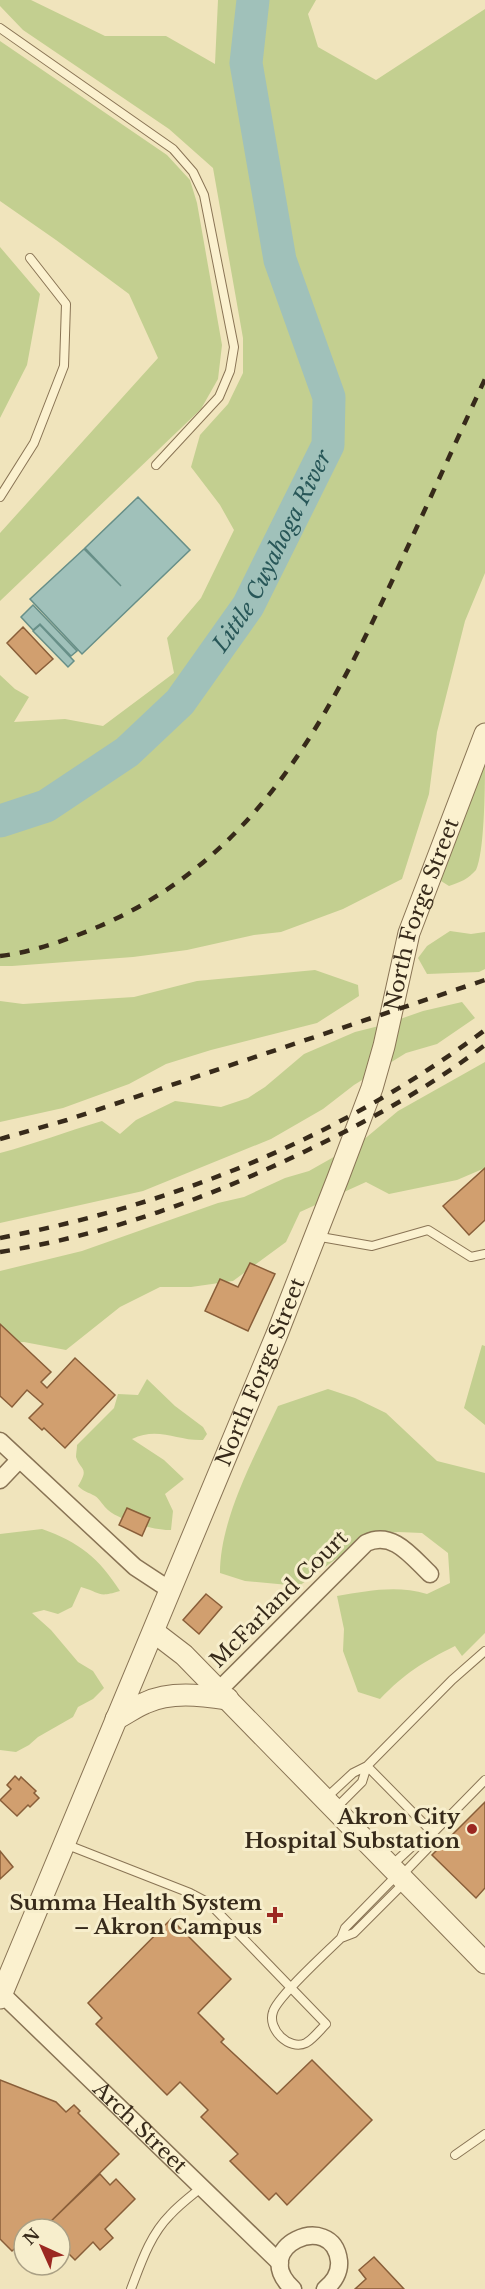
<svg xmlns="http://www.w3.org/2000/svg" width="485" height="2289" font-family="'Libre Baskerville',serif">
<rect width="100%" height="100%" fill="#f0e4bc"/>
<path fill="#c3cf90" d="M0,0H31L105,36H166L215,64L218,0H316L308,14L318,47L376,80L485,9V573L465,621L437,732L429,794L402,879L343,909L281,932L254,935L187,950L133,957L12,966H0V675L15,689L29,697L14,722L65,719L103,726L174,673L167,638L201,598L234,530L220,505L191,467L200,435L228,404L243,373V338L213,168L169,129L23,30L0,6Z
M0,41L167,155L190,180L197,203L222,345L218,379L201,409L0,601V533L158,358L129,294L56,240L0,201Z
M0,247L40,294L27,365L0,418Z
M485,755C485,781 485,851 476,870C468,879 461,882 449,886L441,881L440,868Z
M450,931L471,934L485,932V969L479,972L427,974L418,958L427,946Z
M315,970L358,985L359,996L317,1023L211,1050L166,1064L129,1084L63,1108L0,1122V1001L23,1004L134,997L197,981Z
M462,1002L475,1018L437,1044L406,1053L354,1085L323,1109L271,1139L143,1191L0,1223V1153C35,1144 67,1131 102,1121L120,1134L136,1120L175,1101L221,1107L248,1098L265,1087L304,1054L355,1032L383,1025L423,1011Z
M485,1062V1168L457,1180L389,1194L366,1182L300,1212L286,1242L233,1281L191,1287H160L120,1307L66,1350L24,1342L0,1343V1271L82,1251L218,1203L244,1197L285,1178L309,1171L362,1141L398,1111Z
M482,1345L485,1346V1425L464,1408Z
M147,1379L175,1406L203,1427L207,1434L203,1440C177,1441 158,1426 132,1439L164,1460L184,1479L165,1494L173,1511L171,1530C156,1531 119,1520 108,1510C103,1506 100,1499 95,1496C88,1492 84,1492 78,1486C90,1467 80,1470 76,1457C76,1453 77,1449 77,1445L114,1408L118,1394L138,1395Z
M328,1389L355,1398L386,1413L437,1461L485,1473V1633L462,1656L455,1646C423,1662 405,1673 380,1699L358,1692L343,1651L344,1629L337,1596C368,1591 396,1585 427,1594L450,1583L448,1553L422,1533L398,1532L369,1535L299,1586L245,1581L220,1573C220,1518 255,1456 278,1406Z
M42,1529C79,1542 99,1558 120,1591C97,1598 102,1593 81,1587L72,1607L58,1614L44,1610L32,1613L51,1630L78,1662L93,1671L104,1688L93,1699L78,1707L73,1717L38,1737L29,1745L16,1752L0,1750V1534Z"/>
<path fill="#a0c1ba" stroke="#678f88" stroke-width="1.5" d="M138,497L190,550L82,654L30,599L84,549L121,586L85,548Z
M33,605L77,651L71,656L40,624L33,630L21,617Z
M40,625L74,661L68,667L33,631Z"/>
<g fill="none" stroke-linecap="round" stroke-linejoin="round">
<path stroke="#a0c1ba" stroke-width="33" id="s1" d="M0,821L46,806L127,752L180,702L248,606L328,445L329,397L280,260L246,63L253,0"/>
</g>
<path fill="#d19f6f" stroke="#895e39" stroke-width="1.5" d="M23,627L53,659L36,674L7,643Z
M485,1168V1220L469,1235L443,1206Z
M250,1263L275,1274L248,1331L205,1311L220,1279L238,1287Z
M0,1324L51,1372L41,1382L47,1388L75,1358L115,1395L65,1448L44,1428L42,1430L29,1418L43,1404L27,1390L12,1407L0,1396Z
M127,1508L150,1518L142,1536L119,1525Z
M206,1594L222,1607L199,1634L183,1620Z
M15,1776L19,1780L21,1777L36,1791L34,1793L39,1798L30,1807L28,1805L17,1816L0,1800L11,1789L7,1785Z
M485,1802V1888L476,1898L432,1855Z
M0,1851L13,1867L0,1879Z
M171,1919L231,1979L198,2013L224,2039L221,2042L277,2094L312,2060L372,2120L287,2205L276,2193L269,2200L230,2161L238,2154L201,2117L208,2110L180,2082L167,2095L96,2024L102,2018L88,2003Z
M0,2080L56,2102L66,2112L74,2105L80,2111L78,2113L119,2154L43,2229H24V2250L19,2245L12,2251L0,2239Z
M100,2174L110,2185L116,2179L135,2199L105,2229L113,2238L100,2250L93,2242L75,2260L60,2245V2229H49L46,2226Z
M374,2257L404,2289H355L366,2279L359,2270Z"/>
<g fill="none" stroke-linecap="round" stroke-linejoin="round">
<g stroke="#897455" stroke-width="10">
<path id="service" d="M0,28L173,149L193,172L204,195L234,347L230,371L219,397L156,465
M0,497L34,443L64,366L66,304L30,258
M315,1236L372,1246L428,1230L471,1257L485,1254
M485,1651L452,1680L367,1766L433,1833L485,1780
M326,1798L353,1773L367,1766L362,1782L335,1809
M65,1844L190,1893L209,1903L326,2024C320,2030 313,2039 306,2043C289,2051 267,2029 273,2012C277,1997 327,1952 341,1938L345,1928L398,1874
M391,1866L420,1839L433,1833L427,1849L401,1876
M341,1938L354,1933L405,1882
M455,2155L485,2134
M131,2289C141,2263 150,2235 170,2215C179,2205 191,2196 202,2187"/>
</g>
<g stroke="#897455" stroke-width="19">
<g id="minor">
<path d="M0,1441L135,1567L170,1590"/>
<path d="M0,1480L19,1460"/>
<path d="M219,1690L366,1543C393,1530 412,1557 430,1574"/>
<path id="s2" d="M2,1994L280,2263"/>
<path d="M293,2289C247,2247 333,2209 339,2261C340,2272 334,2282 325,2289"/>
</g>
</g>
<g stroke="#897455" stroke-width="23">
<g id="tertiary">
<path d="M154,1632L184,1655L485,1963"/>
<path d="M116,1719C126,1714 135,1707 145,1703C170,1691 201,1695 228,1699"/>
<path id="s3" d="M0,1998L277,1334L338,1178L372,1088L384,1046L409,933L485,734"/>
</g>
</g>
<use href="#service" stroke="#fbf1cf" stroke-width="8"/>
<use href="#minor" stroke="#fbf1cf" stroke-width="16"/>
<use href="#tertiary" stroke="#fbf1cf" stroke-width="21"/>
<path stroke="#372a1a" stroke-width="4.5" stroke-dasharray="10 10" stroke-linecap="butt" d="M0,956C34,952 69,939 100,926C255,858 324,726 392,581C423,514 454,446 485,379
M0,1139L67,1120L485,980
M0,1238C176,1204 340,1138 485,1030
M0,1252C101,1236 197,1202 289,1159C357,1127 425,1091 485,1045"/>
</g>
<g fill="#9b2821" stroke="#f7eecc" stroke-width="2">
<circle cx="472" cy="1829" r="6"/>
<path d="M272 1906h6v6h6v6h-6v6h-6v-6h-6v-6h6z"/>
</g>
<g text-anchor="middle" stroke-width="6" stroke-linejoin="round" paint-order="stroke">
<g font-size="21" fill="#372a1a" stroke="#f7eecc">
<text dy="7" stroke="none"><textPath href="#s3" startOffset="1164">North Forge Street</textPath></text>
<text dy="7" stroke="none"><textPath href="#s3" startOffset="678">North Forge Street</textPath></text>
<text transform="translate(279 1599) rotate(-45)" y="7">McFarland Court</text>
<text dy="7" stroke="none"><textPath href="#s2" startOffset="192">Arch Street</textPath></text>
</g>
<g font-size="21" font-weight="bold" fill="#372a1a" stroke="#f7eecc" text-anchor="end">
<text x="460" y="1824">Akron City<tspan x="460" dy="24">Hospital Substation</tspan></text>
<text x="262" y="1910">Summa Health System<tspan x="262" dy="24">– Akron Campus</tspan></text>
</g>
<g font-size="22" font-style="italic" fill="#285758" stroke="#f7eecc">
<text dy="8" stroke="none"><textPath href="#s1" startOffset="396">Little Cuyahoga River</textPath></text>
</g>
</g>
<g transform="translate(42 2247) rotate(315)"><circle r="28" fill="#f7eecc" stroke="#aaa085" stroke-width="1.5"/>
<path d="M0-4.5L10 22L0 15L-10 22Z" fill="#9b2821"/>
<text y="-9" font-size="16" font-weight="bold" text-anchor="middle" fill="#372a1a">N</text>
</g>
</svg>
